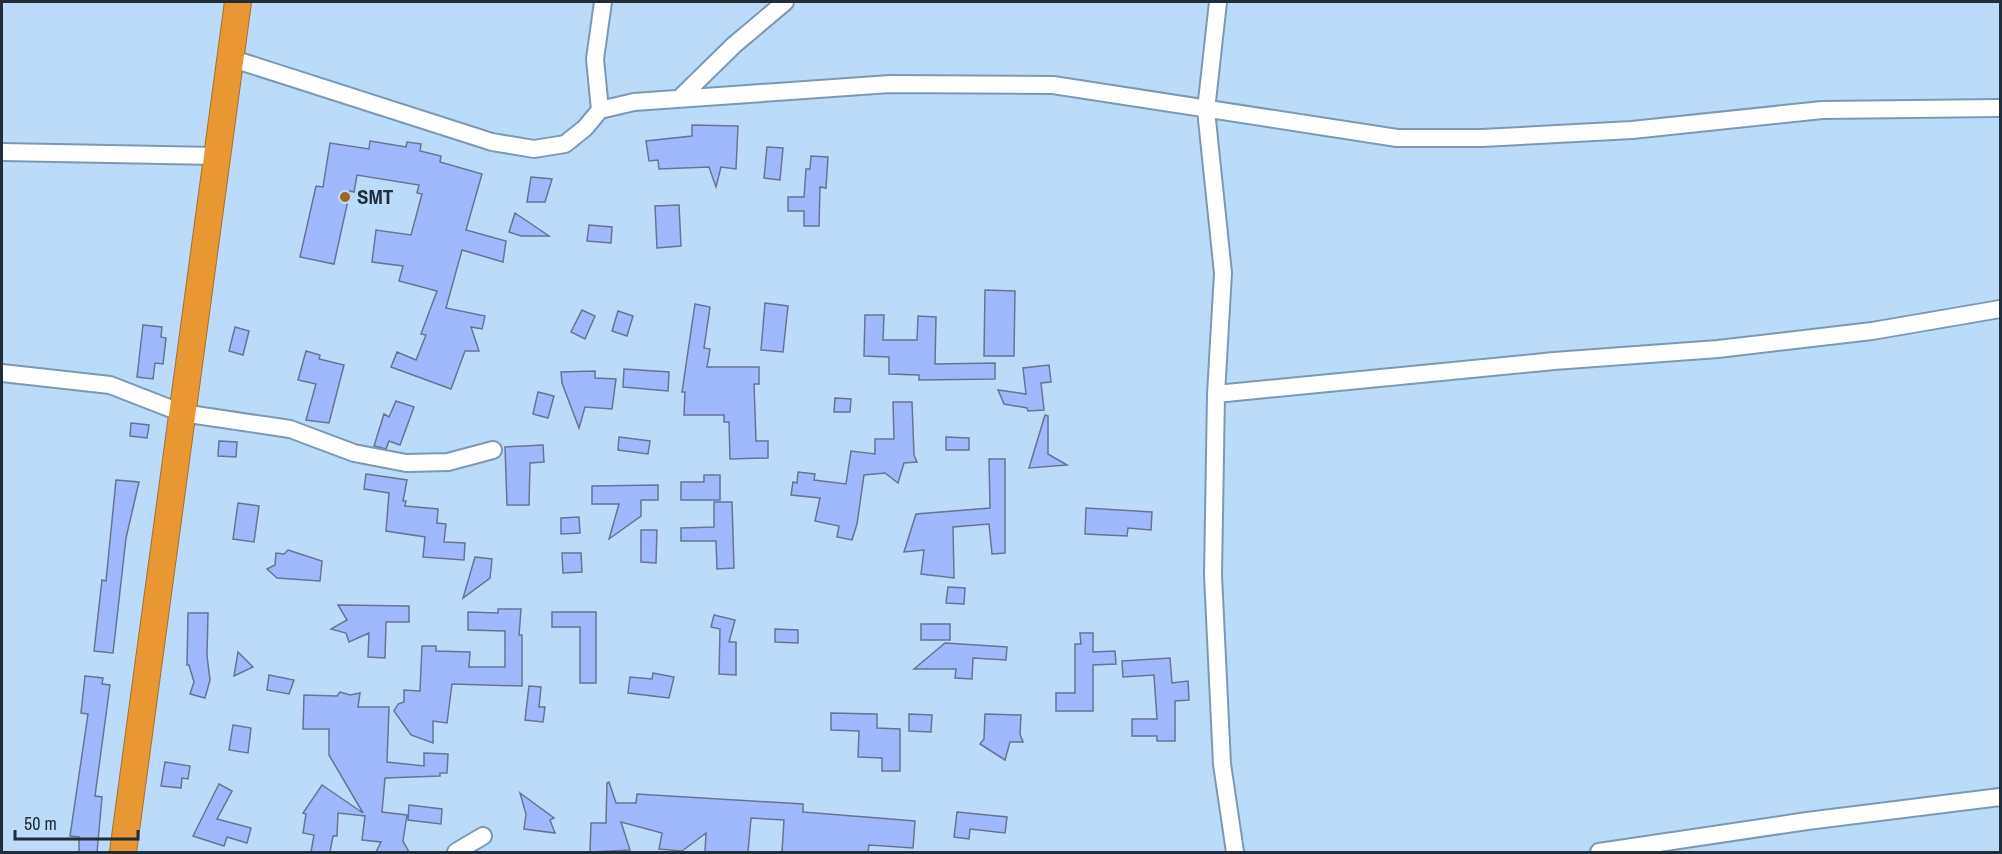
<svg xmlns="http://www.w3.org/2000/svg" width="2002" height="854" font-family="'Archivo Narrow',sans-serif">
<rect width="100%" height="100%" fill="#bbdbfa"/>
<path fill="#9ebafd" stroke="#677495" stroke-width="1.5" d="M692,125L738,126L736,169L721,167L716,187L709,167L659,169L658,160L649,161L646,141L692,136Z
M370,141L406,147L407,142L421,144L420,151L441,156L440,162L482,174L466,230L506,241L503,262L462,250L446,308L485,316L482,329L471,327L479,351H465L451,389L391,367L397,352L416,360L426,335L421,334L437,291L399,281L403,266L372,262L376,230L411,235L422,194L417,193L419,185L357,175L354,192L350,191L334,264L300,257L316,186L323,187L330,143L369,149Z
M767,147L783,148L780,180L764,178Z
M811,156L828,157L826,188L820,187L819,226H804V211H788V197H804L806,169H810Z
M531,177L552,179L545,202H527Z
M679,205L681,246L657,248L655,206Z
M515,213L549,236H521L509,232Z
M589,225L612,227L611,243L587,241Z
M985,290L1015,291L1014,356H984Z
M765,303L788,306L783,352L761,350Z
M695,304L710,307L704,348L710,349L707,367H759V384H754L756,441H768V458L730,459L729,422H724V415H684L685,392H682Z
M582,310L595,316L585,339L571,332Z
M618,311L633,316L627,336L612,331Z
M865,315H884L883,340H917L918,316L936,317L935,364L995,363V379L919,380V375L889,374V357L864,356Z
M143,325L162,327L161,337L166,338L163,364L155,363L153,379L137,377Z
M235,327L249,331L243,355L229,351Z
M306,351L320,355L319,359L344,365L329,423L306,420L316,384L298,380Z
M1049,365L1051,382L1041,383L1044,410L1028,411L1027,408L1004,404L998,390L1026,394L1023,368Z
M624,369L669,372L668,391L623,387Z
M595,371V378L616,379L612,409L585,407L579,428L562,383L561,372Z
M538,392L554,396L548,418L533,414Z
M835,398L851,399L850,412H834Z
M396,401L414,407L400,445L389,441L386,449L374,446L384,414L389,417Z
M893,402H912L914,455L917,462L904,463L898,483L885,473L864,475L857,524L852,540L837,537L839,526L815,521L820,498L791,495L793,482L797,483L798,472L815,474L814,480L846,484L851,451L875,454V439H894Z
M1045,415L1048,416V454L1067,465L1029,468Z
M131,423L149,425L147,438L130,436Z
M619,437L650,441L648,454L618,450Z
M946,437L969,438V450H946Z
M219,441L237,442L236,457L218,456Z
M543,445L544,462L530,463L529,505H507L505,447Z
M989,459H1005V553L992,554L989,524L953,527L954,578L921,574L924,550L904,552L916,514L990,508Z
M366,474L407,480L403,501H406L405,506L438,509L437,523L446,524L444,542L465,543L464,560L423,557L425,537L386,531L389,493L364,489Z
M704,475H720V500H681V482H704Z
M116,480L139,482L126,538L113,653L94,651L102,580L106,581Z
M658,485V500H641V516L609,539L619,504H592V486Z
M714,502H732L734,568L717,569L716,541H681V528L714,527Z
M238,503L259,506L254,542L233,539Z
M1086,508L1152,512L1151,530L1128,528L1127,536L1085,534Z
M579,517L580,533L561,534V518Z
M641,530H657L656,563L641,562Z
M288,550L322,561L320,581L277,578L267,569L275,565L276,553L284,554Z
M562,553H581L582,572L563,573Z
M475,557L492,559L490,578L463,598Z
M948,587L965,588L964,604L946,603Z
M338,605L409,606V622H386L385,658L368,657L369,633L349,642L346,633L331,629L347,620Z
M498,609H521L519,635H522V686L452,684L447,723L433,721V743L411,735L394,711L398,704L404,702V690L420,691L422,646H436V651L470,652L469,667H505V631L468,630V612L498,613Z
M552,612H596V683H580V627H552Z
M188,613H208L207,656L210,680L205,698L190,694L194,682L189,665H187Z
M714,615L735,620L729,642H736V675L719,674L720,629L711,627Z
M921,624H950V640H921Z
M775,629L798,630V643L775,642Z
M1080,633H1093V652L1115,651L1116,664L1093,665V711H1056V693H1075V644H1081Z
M945,643L1007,647L1006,660L973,658L972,679L955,678L956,669H914Z
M238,652L253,667L234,676Z
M1170,658L1172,683L1188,681L1189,700L1175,701V741H1157V736H1132V719H1157L1154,675L1123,677L1122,661Z
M653,673L674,677L669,698L628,693L630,677L652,679Z
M269,675L294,680L289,694L267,690Z
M85,676L103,678L102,684L110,685L95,796L102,797L97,852H79V837L70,836L88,714L81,713Z
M529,686L541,687L539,707H545L543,722L525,720Z
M340,692L350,695L360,693L358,707H389L387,762L424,766V753L448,754L447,773H440V776L385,778L382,812L407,815L403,841L409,852H376L381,842L362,840L365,816L338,813L337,836H333L330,852H311L314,835L303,833L306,814L303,813L322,785L363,813L329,755V729H303L304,695L337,696Z
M831,713L877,714V728L900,729V771H882V758L858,757L859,731L831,730Z
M909,714L932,715L931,732L909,731Z
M985,714L1021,715L1020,734L1023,742H1010L1005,760L980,744L984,739Z
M233,725L251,728L248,753L229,750Z
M165,762L190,766L188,779L182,778L181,788L161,786Z
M609,782L616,803H636L637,794L803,804V812L915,821L913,848L869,845L868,852H782L784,820L751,818L748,852H705L706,833L682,851L659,849L662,833L621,822L630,850L590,852L591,823H606L607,783Z
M219,784L232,791L217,819L251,828L247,843L227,837L224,846L193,836Z
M520,793L554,818L550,820L555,833L524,829L526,814Z
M409,805L442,809L441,824L408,820Z
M957,812L1007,817L1005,833L970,829L969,839L954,837Z"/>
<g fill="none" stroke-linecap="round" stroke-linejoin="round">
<g stroke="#7b99b5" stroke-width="20">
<path id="minor" d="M1218,2L1206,110L1223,273L1216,394L1213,575L1222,764L1235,852
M230,58L492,142L534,149L565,144L585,128L600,110L634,102L890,84L1053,85L1397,138H1482L1632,130L1822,110L2000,108
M681,97L734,45L785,2
M600,110L595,59L603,2
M2,152L216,156
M2,373L110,385L182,413L290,429L354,453L406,463L448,462L493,450
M1216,394L1554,361L1718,349L1872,331L2000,309
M456,852L483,836
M1599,852L1807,821L2000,797"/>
</g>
<g stroke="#a27235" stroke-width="28">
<path id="highway" d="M123,852L238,2"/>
</g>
<use href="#minor" stroke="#fff" stroke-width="16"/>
<use href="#highway" stroke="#e89733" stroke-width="26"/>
</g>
<circle fill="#9f6723" stroke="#bbdbfa" stroke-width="2" cx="345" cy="197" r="6"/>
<g text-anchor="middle" stroke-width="4.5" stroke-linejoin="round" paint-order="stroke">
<g font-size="21" font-weight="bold" fill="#212d39" stroke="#bbdbfa" text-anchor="start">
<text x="357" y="204">SMT</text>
</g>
</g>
<rect width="2002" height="854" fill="none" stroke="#212d39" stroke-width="6"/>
<path d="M15 830v9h123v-9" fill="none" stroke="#212d39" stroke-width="3"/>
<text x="24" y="830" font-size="18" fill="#212d39" stroke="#bbdbfa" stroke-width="4.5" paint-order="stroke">50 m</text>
</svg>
